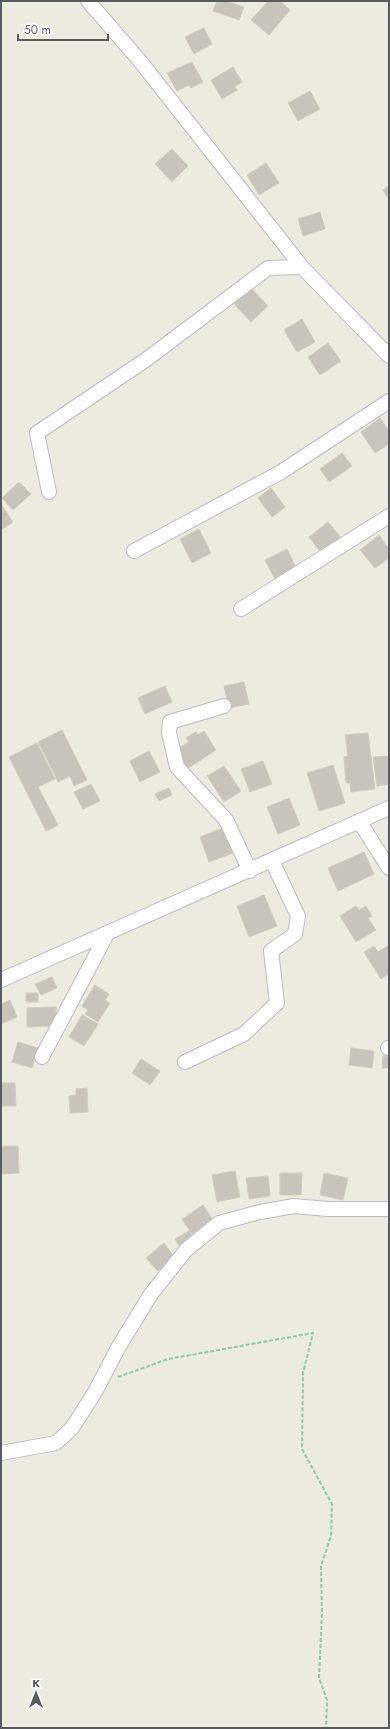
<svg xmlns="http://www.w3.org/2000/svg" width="390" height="1729" font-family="Jost,sans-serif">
<rect width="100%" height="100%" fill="#ecebdf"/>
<path fill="#c7c4bc" stroke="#d1cdbd" d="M217,1H226L244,7L239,20L213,11Z
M268,1H280L290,10L269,35L251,20Z
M204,28L212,44L194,54L185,37Z
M192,62L203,82L191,88L189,85L177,91L167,73Z
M233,67L242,82L235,86L237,90L222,99L211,80Z
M310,91L320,109L298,121L288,103Z
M172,149L188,166L172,182L155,164Z
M266,163L279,183L259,195L247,175Z
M389,186V200L383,190Z
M320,212L325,229L303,236L298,219Z
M252,289L268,306L251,322L234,304Z
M302,319L315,342L297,352L284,330Z
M328,343L341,361L320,375L308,357Z
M380,418L389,431V444L375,453L361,432Z
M342,453L352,466L329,482L320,469Z
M19,482L31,494L13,510L2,498Z
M271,488L285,507L272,517L258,498Z
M1,504L13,522L1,530Z
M328,522L342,539L322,554L309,537Z
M199,529L211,553L192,563L180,539Z
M379,535L389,549V558L375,568L360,550Z
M287,549L297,570L276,581L265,560Z
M244,682L249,704L229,708L224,686Z
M165,686L172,702L145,714L138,698Z
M62,730L87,780L74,786L70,776L58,782L38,742Z
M204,731L216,750L187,769L175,750L189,742L186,738L196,732L198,735Z
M368,733L375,789L351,792L350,783H346L344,757L348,756L345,735Z
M37,743L55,779L38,787L58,825L46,831L9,757Z
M149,751L160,772L140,782L130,761Z
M389,756V784L377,786L373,757Z
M263,761L272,784L250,792L241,769Z
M333,765L345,803L319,811L307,773Z
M224,766L241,791L224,802L207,776Z
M91,784L100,801L83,809L74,792Z
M169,788L172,795L159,801L155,794Z
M289,798L300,825L278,834L267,807Z
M223,828L233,853L209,862L200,837Z
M364,852L374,874L338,891L328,868Z
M264,895L277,926L249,937L237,906Z
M356,906L359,910L366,906L372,916L368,918L376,930L356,942L340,916Z
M389,945V974L381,979L364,952L374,946L378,952Z
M52,977L57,988L41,995L35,984Z
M95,985L109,994L105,1000L110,1003L98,1022L85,1014L88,1010L82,1006Z
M26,993H38V1002H26Z
M10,1000L17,1017L1,1024V1004Z
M56,1007V1026L27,1027V1008Z
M82,1015L98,1024L84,1046L69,1037Z
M18,1042L38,1048L32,1068L12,1062Z
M351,1048L374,1051L372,1068L349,1065Z
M383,1056H389V1068H382Z
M141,1059L160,1071L150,1085L132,1073Z
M1,1083H15L16,1106H1Z
M87,1088L88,1112L70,1113L69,1096L76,1095V1089Z
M1,1146H18L19,1173L1,1174Z
M235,1171L240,1197L217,1202L212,1175Z
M280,1173H302L301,1195H280Z
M324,1173L348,1178L343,1200L320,1195Z
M268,1176L270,1196L249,1199L246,1178Z
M203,1205L213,1220L192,1234L182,1219Z
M189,1231L195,1240L181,1249L175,1239Z
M164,1243L174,1257L158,1271L146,1258Z"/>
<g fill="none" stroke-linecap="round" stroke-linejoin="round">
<g stroke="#babcc2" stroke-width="16">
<path id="minor" d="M88,1L140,61L302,267L389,356
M49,492L37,433L147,359L268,268L302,267
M134,551L281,472L389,401
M241,609L389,516
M224,706L170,722L169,733L177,767L226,820L250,871
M359,821L389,868
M1,980L389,808
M388,1048H389
M42,1057L107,934
M185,1062L244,1034L277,1003L271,951L295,934L298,916L272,861
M1,1453L56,1443L72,1428L95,1392L118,1348L151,1294L186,1250L219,1223L260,1212L294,1206L328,1209H389"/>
</g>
<path stroke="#92c7a6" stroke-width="2" stroke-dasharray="4 2" stroke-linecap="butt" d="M118,1377L168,1359L313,1333L303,1373L302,1449L332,1504L331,1536L321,1566L322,1614L319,1678L327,1700L326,1728"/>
<use href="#minor" stroke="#fff" stroke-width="14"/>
</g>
<rect width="390" height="1729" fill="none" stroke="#585b61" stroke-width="4"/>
<g transform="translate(36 1693)" stroke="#ffffff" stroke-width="3" paint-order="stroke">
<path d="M0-3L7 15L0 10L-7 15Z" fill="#585b61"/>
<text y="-6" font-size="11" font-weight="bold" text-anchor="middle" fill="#585b61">K</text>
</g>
<path d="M18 34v6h90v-6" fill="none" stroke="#585b61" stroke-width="2"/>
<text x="24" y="34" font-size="12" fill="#585b61" stroke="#ffffff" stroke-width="3" paint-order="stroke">50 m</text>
</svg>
